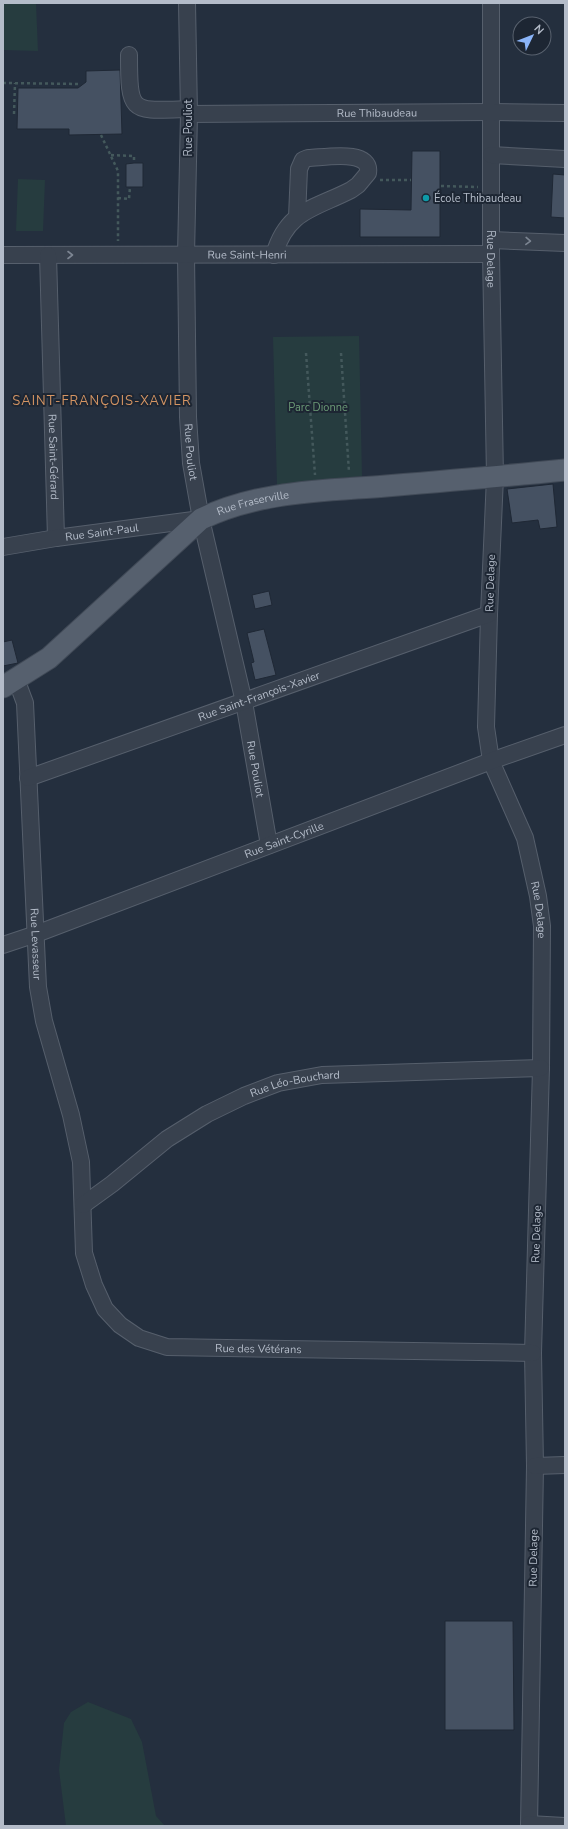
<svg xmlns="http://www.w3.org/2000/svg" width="568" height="1829" font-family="'Nunito Sans',sans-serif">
<rect width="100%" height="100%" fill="#242f3e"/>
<path fill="#263c3f" d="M3,3H36L38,51L3,50Z
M18,179L45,180L43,231H16Z
M359,336L362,476L277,485L273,337Z
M88,1702L131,1719L142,1742L156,1816L165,1826H66L59,1770L64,1723L71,1712Z"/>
<path fill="#455162" stroke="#1f2835" d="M120,70L122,134L69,135V129H17L18,88H78L86,82V71Z
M412,151H440V237H360V209L411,210Z
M134,163H143V187H126V164Z
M553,174L565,175V218L551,217Z
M553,484L557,527L540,529L538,520L512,523L507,489Z
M269,591L272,605L255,609L252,595Z
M264,629L276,675L255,680L251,663L254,662L247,633Z
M12,640L18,663L3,666V642Z
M445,1621H513L514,1730H445Z"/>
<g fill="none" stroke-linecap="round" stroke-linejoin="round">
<g stroke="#565f6c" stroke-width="18">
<g id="minor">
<path id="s1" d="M187,3L189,114L186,255L188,417L191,463L201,519L244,702L269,845"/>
<path id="s2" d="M491,3V254L495,477L489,614L486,727L491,761L525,838L538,896L542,926L541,1068L533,1353L535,1466L529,1826"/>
<path d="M129,55C129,115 131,111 189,109"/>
<path id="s3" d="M189,114L491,112L565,113"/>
<path d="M491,155L565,159"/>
<path d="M491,240L565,243"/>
<path id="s4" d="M3,255L491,254"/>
<path id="s5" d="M48,255L56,538"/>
<path d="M274,255C287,210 314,209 351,190L358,185L368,173C372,148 322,158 308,158L303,160L299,169L297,217"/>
<path id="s6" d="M3,547L56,538L201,519"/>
<path id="s7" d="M16,679L25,703L38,987L44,1021L71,1115L81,1162L84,1253L94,1285L105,1309L120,1325L139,1338L167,1347L533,1353"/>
<path id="s8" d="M28,778L489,614"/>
<path id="s9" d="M3,945L36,934L491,761L565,735"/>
<path id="s10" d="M83,1205L112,1184L167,1139L207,1114L244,1096L278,1083L322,1075L541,1068"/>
<path d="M535,1466L565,1465"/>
<path d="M529,1824L564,1826"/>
</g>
</g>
<g stroke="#414a57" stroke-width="23">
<g id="major">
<path id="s11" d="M3,687L49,658L201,519C258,491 324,491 386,486C446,481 505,476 565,470"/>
</g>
</g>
<path stroke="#44595c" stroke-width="2.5" stroke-dasharray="3 3" stroke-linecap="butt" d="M3,83L80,84
M14,114L15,83
M101,135L118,171V241
M111,155L134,156V163
M380,180H411
M441,186L478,187
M118,198L129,199L130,187
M306,353L315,475
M341,353L349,472"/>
<use href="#minor" stroke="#38414e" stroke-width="16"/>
<use href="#major" stroke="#56606e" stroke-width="21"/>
</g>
<defs><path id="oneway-chevron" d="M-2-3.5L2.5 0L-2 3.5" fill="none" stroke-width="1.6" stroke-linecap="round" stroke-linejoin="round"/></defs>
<g stroke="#7c8592">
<use href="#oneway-chevron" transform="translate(528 241) rotate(2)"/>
<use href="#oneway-chevron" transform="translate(70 255)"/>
</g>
<circle fill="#0f9aa8" stroke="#1d2633" stroke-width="1.5" cx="426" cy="198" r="4"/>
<g text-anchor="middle" stroke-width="4" stroke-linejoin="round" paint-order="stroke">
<g font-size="11" fill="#b4bcc9" stroke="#1d2633">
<text dy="4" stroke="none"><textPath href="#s3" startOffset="188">Rue Thibaudeau</textPath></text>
<text transform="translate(188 128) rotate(-90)" y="4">Rue Pouliot</text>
<text dy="4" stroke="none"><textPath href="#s4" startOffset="244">Rue Saint-Henri</textPath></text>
<text dy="4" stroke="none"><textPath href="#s2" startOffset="256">Rue Delage</textPath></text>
<text dy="4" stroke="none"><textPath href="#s1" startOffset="449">Rue Pouliot</textPath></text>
<text dy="4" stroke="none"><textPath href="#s5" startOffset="202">Rue Saint-Gérard</textPath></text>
<text dy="4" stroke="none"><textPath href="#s11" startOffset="315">Rue Fraserville</textPath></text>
<text dy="4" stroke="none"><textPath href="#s6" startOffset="100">Rue Saint-Paul</textPath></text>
<text transform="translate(490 583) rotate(-88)" y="4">Rue Delage</text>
<text dy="4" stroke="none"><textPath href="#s8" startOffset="245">Rue Saint-François-Xavier</textPath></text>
<text dy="4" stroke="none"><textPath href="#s1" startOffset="773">Rue Pouliot</textPath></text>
<text dy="4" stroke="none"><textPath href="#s9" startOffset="300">Rue Saint-Cyrille</textPath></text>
<text dy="4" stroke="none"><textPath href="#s2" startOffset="916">Rue Delage</textPath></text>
<text dy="4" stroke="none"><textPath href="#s7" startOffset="267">Rue Levasseur</textPath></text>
<text dy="4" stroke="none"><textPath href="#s10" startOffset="248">Rue Léo-Bouchard</textPath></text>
<text transform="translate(536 1234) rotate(-88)" y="4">Rue Delage</text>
<text dy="4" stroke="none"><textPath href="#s7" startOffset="807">Rue des Vétérans</textPath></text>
<text transform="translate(533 1558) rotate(-89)" y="4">Rue Delage</text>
</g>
<g font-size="11" fill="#b4bcc9" stroke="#1d2633" text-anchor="start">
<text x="434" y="202">École Thibaudeau</text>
</g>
<g font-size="11" fill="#6b9a76" stroke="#1d2633">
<text x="318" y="411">Parc Dionne</text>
</g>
<g font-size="13" letter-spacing="1" fill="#d59563" stroke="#1d2633">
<text x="102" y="405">SAINT-FRANÇOIS-XAVIER</text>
</g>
</g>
<rect width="568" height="1829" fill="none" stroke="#b4bcc9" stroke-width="8"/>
<g transform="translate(532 36) rotate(47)"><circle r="19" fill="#1d2633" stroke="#59626f"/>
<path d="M0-3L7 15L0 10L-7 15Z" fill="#8ab4f8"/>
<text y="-6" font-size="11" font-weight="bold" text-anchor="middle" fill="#b4bcc9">N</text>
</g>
</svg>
